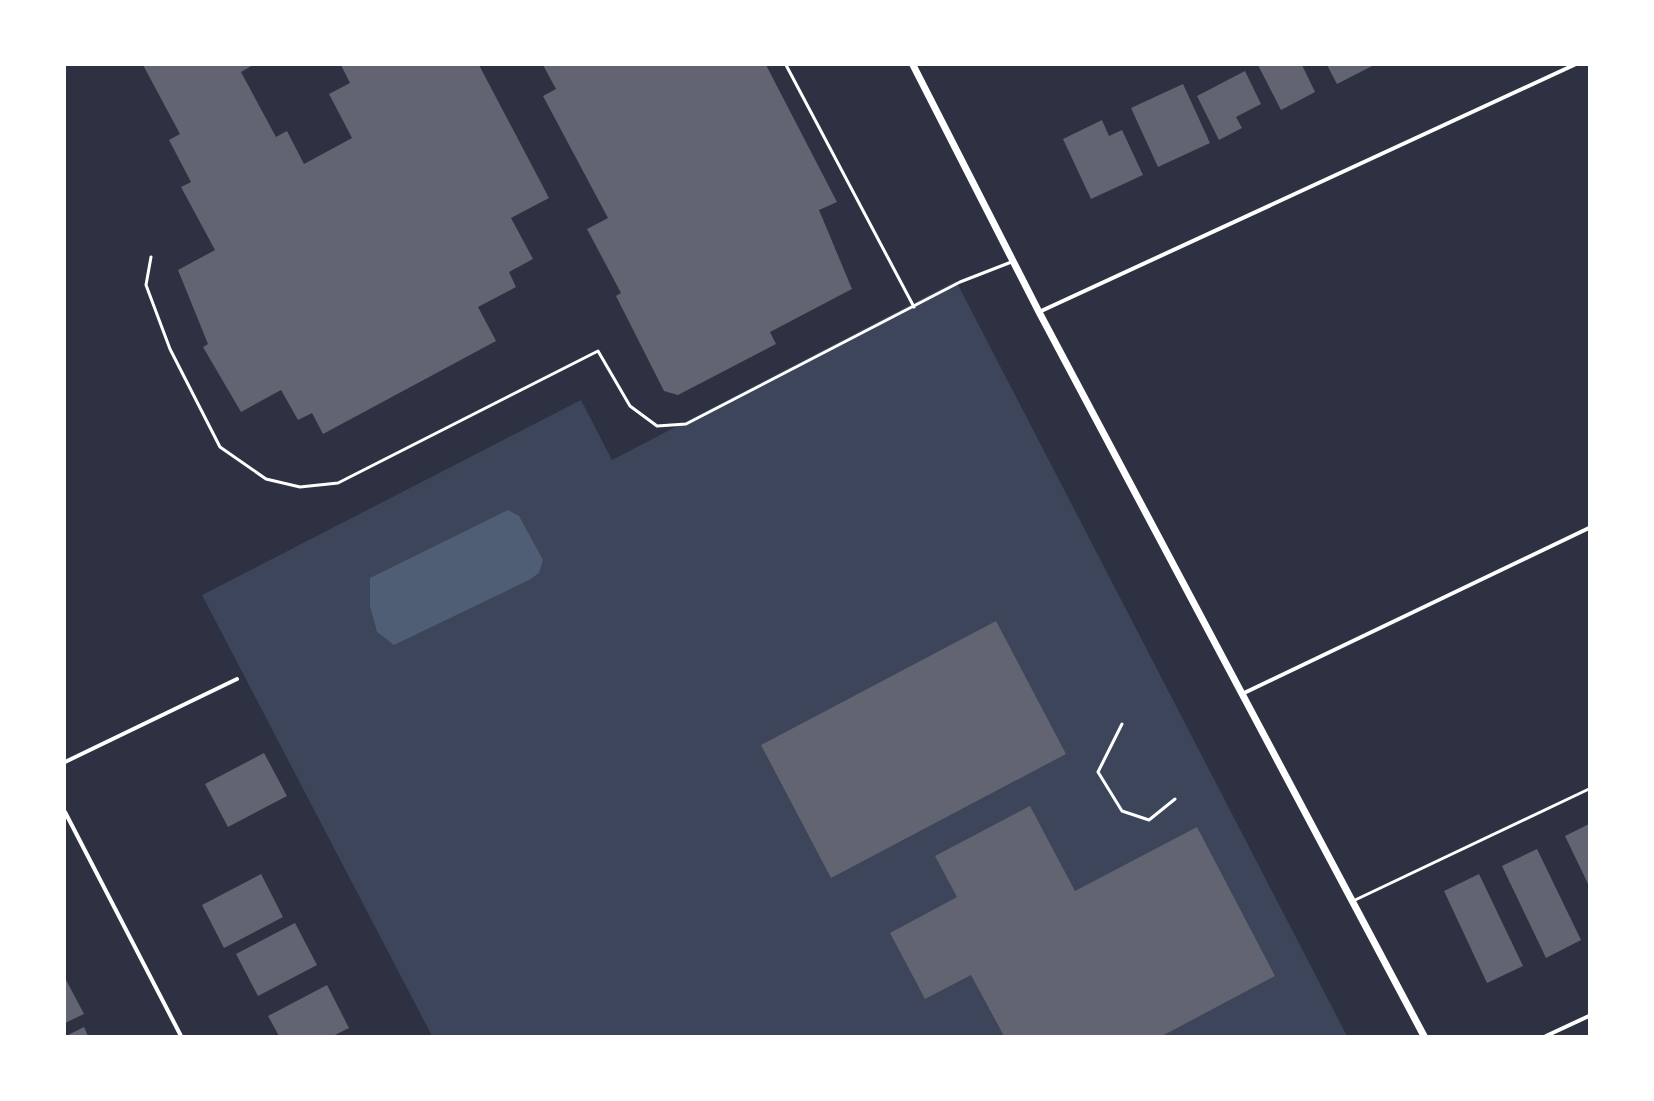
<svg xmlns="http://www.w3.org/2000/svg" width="1654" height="1101" font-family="Arial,sans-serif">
<rect width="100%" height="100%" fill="#2d3142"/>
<path fill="#3c4559" d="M956,281L1347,1036H432L202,595L581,400L612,460Z"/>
<path fill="#4f5d75" d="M508,510L519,516L543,560L539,573L529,580L394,645L377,632L370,606V578Z"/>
<path fill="#626471" d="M143,65H253L241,72L276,137L287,131L304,164L352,138L329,94L350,83L341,65H479L549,198L511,218L533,259L509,272L516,287L478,307L496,341L323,434L312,413L298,420L281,390L241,412L203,347L208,344L178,270L215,250L181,187L191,182L169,140L180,134Z
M543,65H766L837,202L819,210L852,289L770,332L776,344L678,395L664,391L616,296L621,293L587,229L608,218L543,96L556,89Z
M1258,65H1302L1315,92L1281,110Z
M1327,65H1374L1337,84Z
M1245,71L1261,104L1236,117L1242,128L1219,140L1197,96Z
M1183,84L1210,143L1158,167L1131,108Z
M1102,120L1109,136L1122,130L1143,175L1091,199L1063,139Z
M996,621L1066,754L831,878L761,745Z
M264,753L287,796L228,827L205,784Z
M1030,806L1075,891L1197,827L1275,976L1162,1036H1004L971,975L925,999L890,933L957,897L935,856Z
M1589,824V886L1565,836Z
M1537,849L1581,940L1546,958L1502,866Z
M261,874L283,917L224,948L202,905Z
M1479,874L1523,966L1487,983L1444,891Z
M295,923L317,965L258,996L236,954Z
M65,978L84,1014L65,1023Z
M327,985L349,1028L333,1036H279L268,1016Z
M84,1027L88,1036H66Z"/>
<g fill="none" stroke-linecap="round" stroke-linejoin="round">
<path stroke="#fff" stroke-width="3" d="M786,65L914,307
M151,257L146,285L170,349L220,447L266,479L300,487L338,483L598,351L630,406L657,426L686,424L960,282L1014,261
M1122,724L1098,772L1122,811L1149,820L1175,799
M1353,901L1589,789"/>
<path stroke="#fff" stroke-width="4" d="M1039,312L1574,65
M1242,694L1589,528
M65,762L237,679
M65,812L181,1036
M1546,1036L1589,1016"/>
<path stroke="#fff" stroke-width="7" d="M913,65L1039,312L1424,1036"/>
</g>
<rect width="1654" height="1101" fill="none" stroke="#ffffff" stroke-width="132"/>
</svg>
